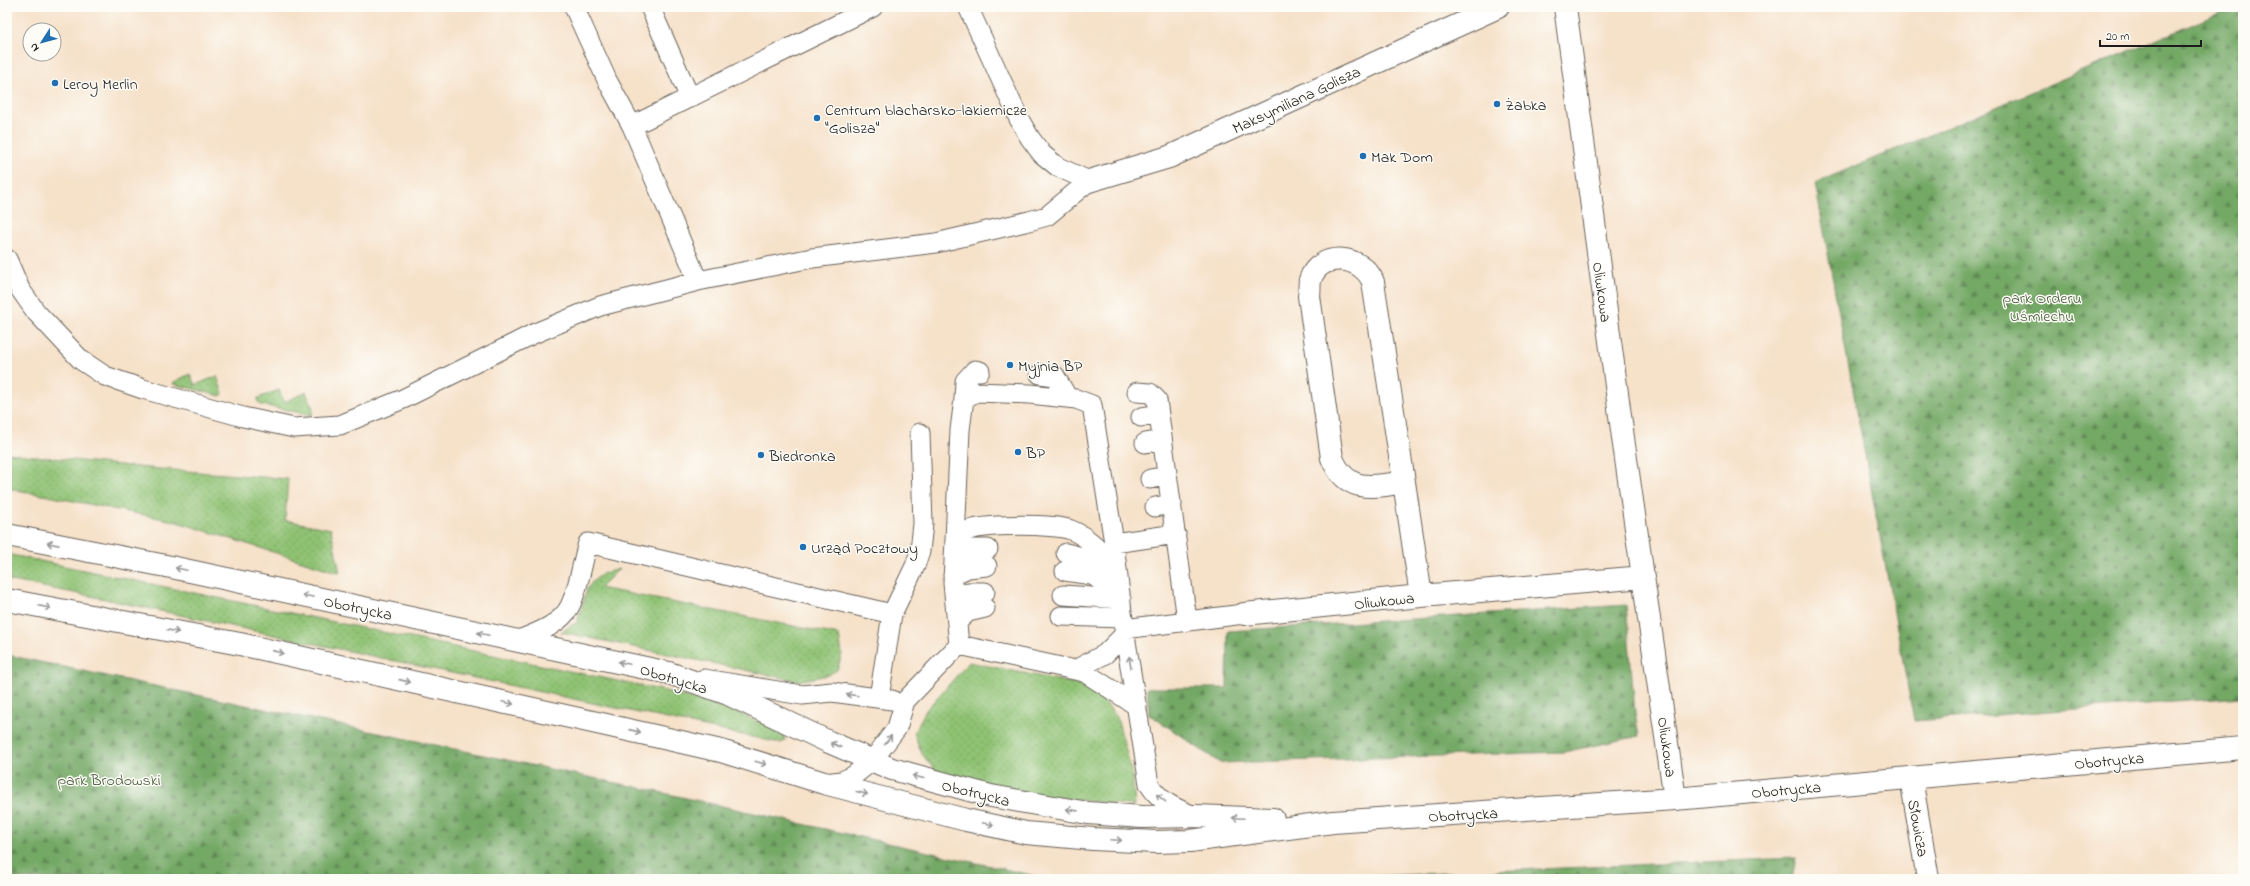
<svg xmlns="http://www.w3.org/2000/svg" width="2250" height="886" font-family="'Indie Flower',sans-serif">
<defs>
<pattern id="grass-dots" width="8" height="8" patternUnits="userSpaceOnUse"><rect width="8" height="8" fill="#8fc273"/><path d="M2 2h.1M6 6h.1" fill="none" stroke="#7ba663" stroke-width="1.8" stroke-linecap="round"/></pattern>
<pattern id="forest-firs" width="22" height="20" patternUnits="userSpaceOnUse"><rect width="22" height="20" fill="#73a865"/><path d="M5 1l3.5 6h-7zM16 11l3.5 6h-7z" fill="#5e8852"/></pattern>
</defs>
<rect width="100%" height="100%" fill="#fdfcf7"/>
<filter id="ink" filterUnits="userSpaceOnUse"><feTurbulence type="fractalNoise" baseFrequency=".025" numOctaves="2"/><feDisplacementMap in="SourceGraphic" scale="8" xChannelSelector="R" yChannelSelector="G"/><feConvolveMatrix kernelMatrix="1 2 1 2 8 2 1 2 1" color-interpolation-filters="sRGB"/></filter>
<filter id="wash" filterUnits="userSpaceOnUse"><feTurbulence type="fractalNoise" baseFrequency=".012" numOctaves="4" result="noise"/><feDisplacementMap in="SourceGraphic" scale="16" xChannelSelector="R" yChannelSelector="G"/><feGaussianBlur stdDeviation="0.9" result="paint"/><feColorMatrix in="noise" values="0 0 0 0 0 0 0 0 0 0 0 0 0 0 0 0 0 1.4 0 .05"/><feComposite in="paint" operator="in"/></filter>
<g filter="url(#wash)">
<rect width="100%" height="100%" fill="#f6e1c9"/>
<path fill="url(#grass-dots)" stroke="#566f48" d="M190,374L195,385L217,376L223,394L221,396L173,384L174,382Z
M279,390L284,402L306,392L313,409L312,415L261,405L258,402V398Z
M7,453L148,468L288,479L285,520L331,529L340,573L174,521L7,488Z
M7,554L666,691L727,708L783,733L785,741L780,743L95,597L7,580Z
M619,569L600,588L839,635L842,654L837,670L828,675L798,681L561,632L577,622L587,589L593,581L604,573Z
M969,662L1082,685L1100,697L1117,717L1132,774L1135,806L1035,795L938,774L922,754L914,733L926,710Z"/>
<path fill="url(#forest-firs)" stroke="#486240" d="M2234,7H2243V697L1914,721L1815,183Z
M1626,605L1635,713L1639,736L1564,752L1220,763L1149,714L1147,688H1227L1228,631Z
M7,655L655,791L1049,879H7Z
M1796,858L1792,879H1306Z"/>
</g>
<g filter="url(#ink)">
<g fill="none" stroke-linecap="round" stroke-linejoin="round">
<g stroke="#686159" stroke-width="21">
<path id="lane" d="M650,7L690,98
M968,7L1019,119L1030,138L1042,154L1058,167L1089,181
M632,126L873,7
M7,259L20,289L36,312L81,360L105,376L143,389L243,417L294,428L340,425L403,399L533,334L600,306L698,281L632,126L607,80L574,7
M698,281L812,258L936,243L1029,221L1047,216L1089,181
M1040,374L1055,376L1068,398
M1137,392L1150,393L1157,400L1187,620
M964,399L965,381L975,370L980,371
M1092,405L1114,543L1124,629L1149,784C1160,802 1175,808 1194,816
M1141,417L1159,414
M1145,443L1162,440
M1150,479L1167,476
M1155,507L1172,504
M1114,543L1176,534
M955,544C957,540 961,534 964,532C979,523 1055,524 1071,530C1089,537 1102,553 1116,566
M1066,553L1090,559L1113,572
M954,556L969,549H988
M1065,571L1092,575L1120,593
M953,575L968,568L987,566
M1063,595L1121,599
M955,601L968,592H985
M1061,616L1123,618
M957,622L968,612L985,608
M1124,629L1244,614
M516,641C534,634 561,625 570,606C579,587 582,563 588,543L892,614
M959,645L953,583L960,430L964,399L976,392L1030,394L1076,399L1092,405
M1075,670L1105,654L1125,634
M704,679L802,695L832,692L892,700
M879,698L892,614L915,566L920,551L923,524L920,433
M824,783L842,781L853,776L872,761L897,728L905,701L959,645L1084,672L1137,706"/>
</g>
<g stroke="#686159" stroke-width="24">
<path id="street" d="M1565,7L1624,445L1675,799
M1089,181L1169,157L1498,7
M1404,482L1373,282C1363,255 1320,250 1310,280C1309,285 1310,291 1309,296L1332,458C1347,494 1372,487 1404,482L1421,596
M1244,614L1421,596L1644,577
M1911,778L1928,879"/>
</g>
<g stroke="#686159" stroke-width="24">
<path id="secondary" d="M7,535L171,567L669,673L728,694L829,742L892,769L991,796L1088,813L1142,817L1195,816L1273,819
M7,600L240,644L606,725L721,751L824,783L966,820L1026,833L1093,839L1156,842L1190,841L1333,822L1675,799L2243,748"/>
</g>
<use href="#lane" stroke="#fff" stroke-width="19"/>
<use href="#street" stroke="#fff" stroke-width="22"/>
<use href="#secondary" stroke="#fff" stroke-width="22"/>
</g>
<defs><path id="oneway-shaft" d="M-6 0H5M1.5-3L5.5 0L1.5 3" fill="none" stroke-width="1.6" stroke-linecap="round" stroke-linejoin="round"/></defs>
<g stroke="#999">
<use href="#oneway-shaft" transform="translate(53 544) rotate(-169)"/>
<use href="#oneway-shaft" transform="translate(181 569) rotate(-168)"/>
<use href="#oneway-shaft" transform="translate(308 596) rotate(-168)"/>
<use href="#oneway-shaft" transform="translate(45 607) rotate(11)"/>
<use href="#oneway-shaft" transform="translate(173 631) rotate(11)"/>
<use href="#oneway-shaft" transform="translate(483 634) rotate(-168)"/>
<use href="#oneway-shaft" transform="translate(278 652) rotate(13)"/>
<use href="#oneway-shaft" transform="translate(1130 662) rotate(-99)"/>
<use href="#oneway-shaft" transform="translate(624 663) rotate(-168)"/>
<use href="#oneway-shaft" transform="translate(405 681) rotate(13)"/>
<use href="#oneway-shaft" transform="translate(852 695) rotate(-173)"/>
<use href="#oneway-shaft" transform="translate(508 703) rotate(12)"/>
<use href="#oneway-shaft" transform="translate(635 731) rotate(13)"/>
<use href="#oneway-shaft" transform="translate(888 740) rotate(-54)"/>
<use href="#oneway-shaft" transform="translate(836 745) rotate(-156)"/>
<use href="#oneway-shaft" transform="translate(761 763) rotate(16)"/>
<use href="#oneway-shaft" transform="translate(918 777) rotate(-165)"/>
<use href="#oneway-shaft" transform="translate(862 793) rotate(14)"/>
<use href="#oneway-shaft" transform="translate(1161 798) rotate(-141)"/>
<use href="#oneway-shaft" transform="translate(1072 810) rotate(-172)"/>
<use href="#oneway-shaft" transform="translate(1238 818) rotate(-177)"/>
<use href="#oneway-shaft" transform="translate(988 824) rotate(12)"/>
<use href="#oneway-shaft" transform="translate(1116 840) rotate(3)"/>
</g>
</g>
<g fill="#1f6fb2" stroke="#fdfcf7" stroke-width="1.5">
<circle cx="55" cy="83" r="4"/>
<circle cx="1497" cy="104" r="4"/>
<circle cx="817" cy="118" r="4"/>
<circle cx="1363" cy="156" r="4"/>
<circle cx="1010" cy="365" r="4"/>
<circle cx="1018" cy="452" r="4"/>
<circle cx="761" cy="455" r="4"/>
<circle cx="803" cy="547" r="4"/>
</g>
<g text-anchor="middle" stroke-width="3" stroke-linejoin="round" paint-order="stroke">
<g font-size="16" fill="#1c1c1c" stroke="#fdfcf7" text-anchor="start">
<text x="63" y="89">Leroy Merlin</text>
<text x="1505" y="110">Żabka</text>
<text x="825" y="115">Centrum blacharsko-lakiernicze<tspan x="825" dy="18">"Golisza"</tspan></text>
<text x="1371" y="162">Mak Dom</text>
<text x="1018" y="371">Myjnia BP</text>
<text x="1026" y="458">BP</text>
<text x="769" y="461">Biedronka</text>
<text x="811" y="553">Urząd Pocztowy</text>
</g>
<g font-size="16" fill="#1c1c1c" stroke="#fdfcf7">
<text transform="translate(1296 99) rotate(-25)" y="6">Maksymiliana Golisza</text>
<text transform="translate(1603 292) rotate(82)" y="6">Oliwkowa</text>
<text transform="translate(1384 600) rotate(-6)" y="6">Oliwkowa</text>
<text transform="translate(358 607) rotate(12)" y="6">Obotrycka</text>
<text transform="translate(674 678) rotate(17)" y="6">Obotrycka</text>
<text transform="translate(1668 747) rotate(82)" y="6">Oliwkowa</text>
<text transform="translate(2109 760) rotate(-5)" y="6">Obotrycka</text>
<text transform="translate(1786 789) rotate(-5)" y="6">Obotrycka</text>
<text transform="translate(976 792) rotate(14)" y="6">Obotrycka</text>
<text transform="translate(1463 814) rotate(-3)" y="6">Obotrycka</text>
<text transform="translate(1919 828) rotate(80)" y="6">Słowicza</text>
</g>
<g font-size="16" fill="#4a5e3f" stroke="#fdfcf7">
<text x="2042" y="303">park Orderu<tspan x="2042" dy="18">Uśmiechu</tspan></text>
<text x="109" y="785">park Brodowski</text>
</g>
</g>
<rect width="2250" height="886" fill="none" stroke="#fdfcf7" stroke-width="24"/>
<g transform="translate(42 42) rotate(234)"><circle r="19" fill="#fdfcf7" stroke="#a3a29f"/>
<path d="M0-3L7 15L0 10L-7 15Z" fill="#1f6fb2"/>
<text y="-6" font-size="11" font-weight="bold" text-anchor="middle" fill="#1c1c1c">N</text>
</g>
<path d="M2100 40v6h101v-6" fill="none" stroke="#1c1c1c" stroke-width="2"/>
<text x="2106" y="40" font-size="12" fill="#1c1c1c" stroke="#fdfcf7" stroke-width="3" paint-order="stroke">20 m</text>
</svg>
